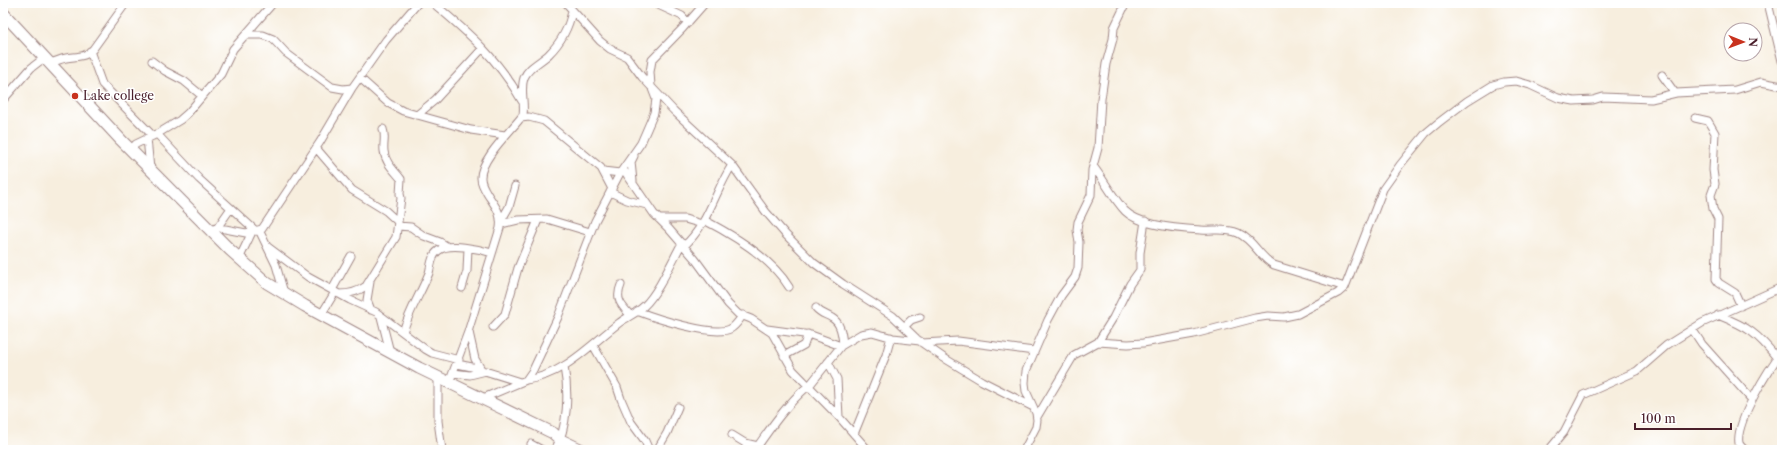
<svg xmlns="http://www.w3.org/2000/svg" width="1785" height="453" font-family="'Libre Caslon Text',serif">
<rect width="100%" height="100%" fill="#fff"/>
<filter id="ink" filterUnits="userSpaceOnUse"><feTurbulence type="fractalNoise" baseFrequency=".025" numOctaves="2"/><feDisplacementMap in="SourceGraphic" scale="8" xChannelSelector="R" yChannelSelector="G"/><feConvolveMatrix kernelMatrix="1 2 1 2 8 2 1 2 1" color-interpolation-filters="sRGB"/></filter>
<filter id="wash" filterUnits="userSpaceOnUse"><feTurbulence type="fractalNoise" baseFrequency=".012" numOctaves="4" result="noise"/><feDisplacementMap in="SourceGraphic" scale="16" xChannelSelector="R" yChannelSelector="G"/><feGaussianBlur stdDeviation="0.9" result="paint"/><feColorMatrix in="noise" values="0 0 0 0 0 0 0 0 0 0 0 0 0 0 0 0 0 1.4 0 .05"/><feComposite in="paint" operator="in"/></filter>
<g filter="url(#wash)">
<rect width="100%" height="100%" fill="#f7eede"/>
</g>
<g filter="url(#ink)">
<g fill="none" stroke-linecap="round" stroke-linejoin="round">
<g stroke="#a08684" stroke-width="9">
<path id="street" d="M433,3C470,34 498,59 522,101
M566,3L600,41L610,49L627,57L642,77L674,111L732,165L766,212L786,235L814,263L843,284L893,316L918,340L944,358L982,381L1033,407
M654,3L682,16L688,23
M1768,3L1782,61
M246,35H263L273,39L286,53L332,87L343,89L352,88
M1778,42L1782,29
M90,51L102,84L153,136
M152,61L165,71L184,81L201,95
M50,63C55,62 60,59 66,58C77,56 85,58 93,49L126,3
M1662,75L1675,93
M360,78L388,103L403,111L471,130L505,135
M3,100L31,68L44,58
M417,115L435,100L482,49
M521,118L529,117L544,121L601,168L612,189
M1695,118L1708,121L1715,133L1713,170L1715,184L1711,195L1713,209L1718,219L1716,279L1719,283L1735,293L1741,306
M157,134L199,179L256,231
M147,138L150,169
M316,148L352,190L386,211L398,222
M131,149L136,144L157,134L180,120L188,113L221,74L233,49L273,3
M1093,166C1104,180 1113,198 1125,211C1140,226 1181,229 1201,230C1214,231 1226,228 1238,233C1254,240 1259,257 1274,265L1345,287
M623,169L654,214L669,229L695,259L728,304L738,314L751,319L772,333L793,370L839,417L868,450
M603,171L620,173
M633,181L631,162L634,156
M610,192L627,200L647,205
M659,219H685L702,224
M704,220C733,235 772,259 789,287
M501,221L509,207L515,186
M501,224L518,220L547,219L590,232
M398,226L411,227L424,236L440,242L448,247
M217,228L231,208
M259,230L276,265L284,293
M211,231L216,228H220L246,233L262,229L320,142L352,88L386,40L418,3
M684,246C708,225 715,191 732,165
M268,247L308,277L350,300L376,312L425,349L432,353L459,360
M239,259L252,232
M370,282L367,300L371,310
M621,285C615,299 621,305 630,315
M462,288L467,271L468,248
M332,290L351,256
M339,294C348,294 358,292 366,286L396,237L401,198L400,194L401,179C395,171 385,163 384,151C383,143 386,137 383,129
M816,308C821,314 826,314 832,318C841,323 842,335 843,344
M637,311C655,318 713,337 730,329C736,326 739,320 743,315
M321,315L335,292
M1718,315C1748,327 1757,333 1777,358
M381,317L390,352
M905,326L911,320L920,317
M493,327L505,314L518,268L538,220
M767,329L811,335L841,346
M1692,329L1702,344L1752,400
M403,332C409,311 421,293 429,273C431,266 431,256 438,251C449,242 479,249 492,253
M469,332L475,359L481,369
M1098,342L1128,344L1143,343L1194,334L1255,318L1268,316L1284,317L1298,314L1338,293L1345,287L1383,189L1400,165L1426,133L1438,123L1467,101L1493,85L1504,82L1516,81L1530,85L1558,98L1574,101L1593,100L1603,97L1651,99L1676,93L1735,90L1761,82L1782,86
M922,343L958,341L1034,351
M593,345L617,387L621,399L631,422L645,441L649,450
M784,356L804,345L808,334
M828,362L837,379L839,417
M457,364L472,367L520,382
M453,373L470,375L486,371
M438,377V421L442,450
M526,380C564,375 590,345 619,323C627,317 637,313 644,306C658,293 672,261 682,243
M449,383L468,332L500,228C502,214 496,207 488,195C485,190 481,184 481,178C480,159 512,130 523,115C525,103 520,90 524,78C528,67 541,62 549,54C560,43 569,27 572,11
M809,386L841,346L861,334L872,332L893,338L920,341
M481,399L526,380L533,370L558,317L595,221L620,173L641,143L654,113L656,99L651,86L650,72L652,60L683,28L705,3
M1037,417L1074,355L1098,342L1113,318L1130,284L1140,270V253L1145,221
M854,434L886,355L891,337
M732,435L745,443L758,446
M531,444L542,450
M555,450C568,427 569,392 564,367
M657,450L667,433L678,407
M755,450C771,427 787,404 808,386
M1024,450L1036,427L1037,420L1036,413L1026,391L1025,383L1026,371L1048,320L1061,296L1075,277L1078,268L1079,242L1077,230L1078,222L1091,195L1092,170L1098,148L1101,99L1106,64L1113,39L1114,28L1126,3
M1549,450L1564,432L1583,395L1637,371L1667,345L1702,323L1782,287
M1745,450C1743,448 1740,446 1739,443C1735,423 1769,368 1782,352"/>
</g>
<g stroke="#a08684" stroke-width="13">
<path id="primary" d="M3,13L121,140L230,250L267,283L305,306L419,368L553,433L561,440L582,450"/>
</g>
<use href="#street" stroke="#fff" stroke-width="7"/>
<use href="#primary" stroke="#fff" stroke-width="11"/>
</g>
</g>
<circle fill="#c8321e" stroke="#fff" stroke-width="1.5" cx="75" cy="96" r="4"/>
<g text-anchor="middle" stroke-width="3" stroke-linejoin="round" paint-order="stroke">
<g font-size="12" fill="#4a1f2b" stroke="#fff" text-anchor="start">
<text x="83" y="100">Lake college</text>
</g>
</g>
<rect width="1785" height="453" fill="none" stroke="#fff" stroke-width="16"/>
<g transform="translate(1743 42) rotate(91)"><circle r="19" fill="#ffffff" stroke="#b7a5aa"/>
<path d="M0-3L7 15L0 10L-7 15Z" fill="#c8321e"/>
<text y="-6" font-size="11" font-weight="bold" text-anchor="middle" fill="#4a1f2b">N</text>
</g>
<path d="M1635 423v6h96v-6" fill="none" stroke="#4a1f2b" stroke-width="2"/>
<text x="1641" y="423" font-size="12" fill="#4a1f2b" stroke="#ffffff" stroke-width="3" paint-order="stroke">100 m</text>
</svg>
